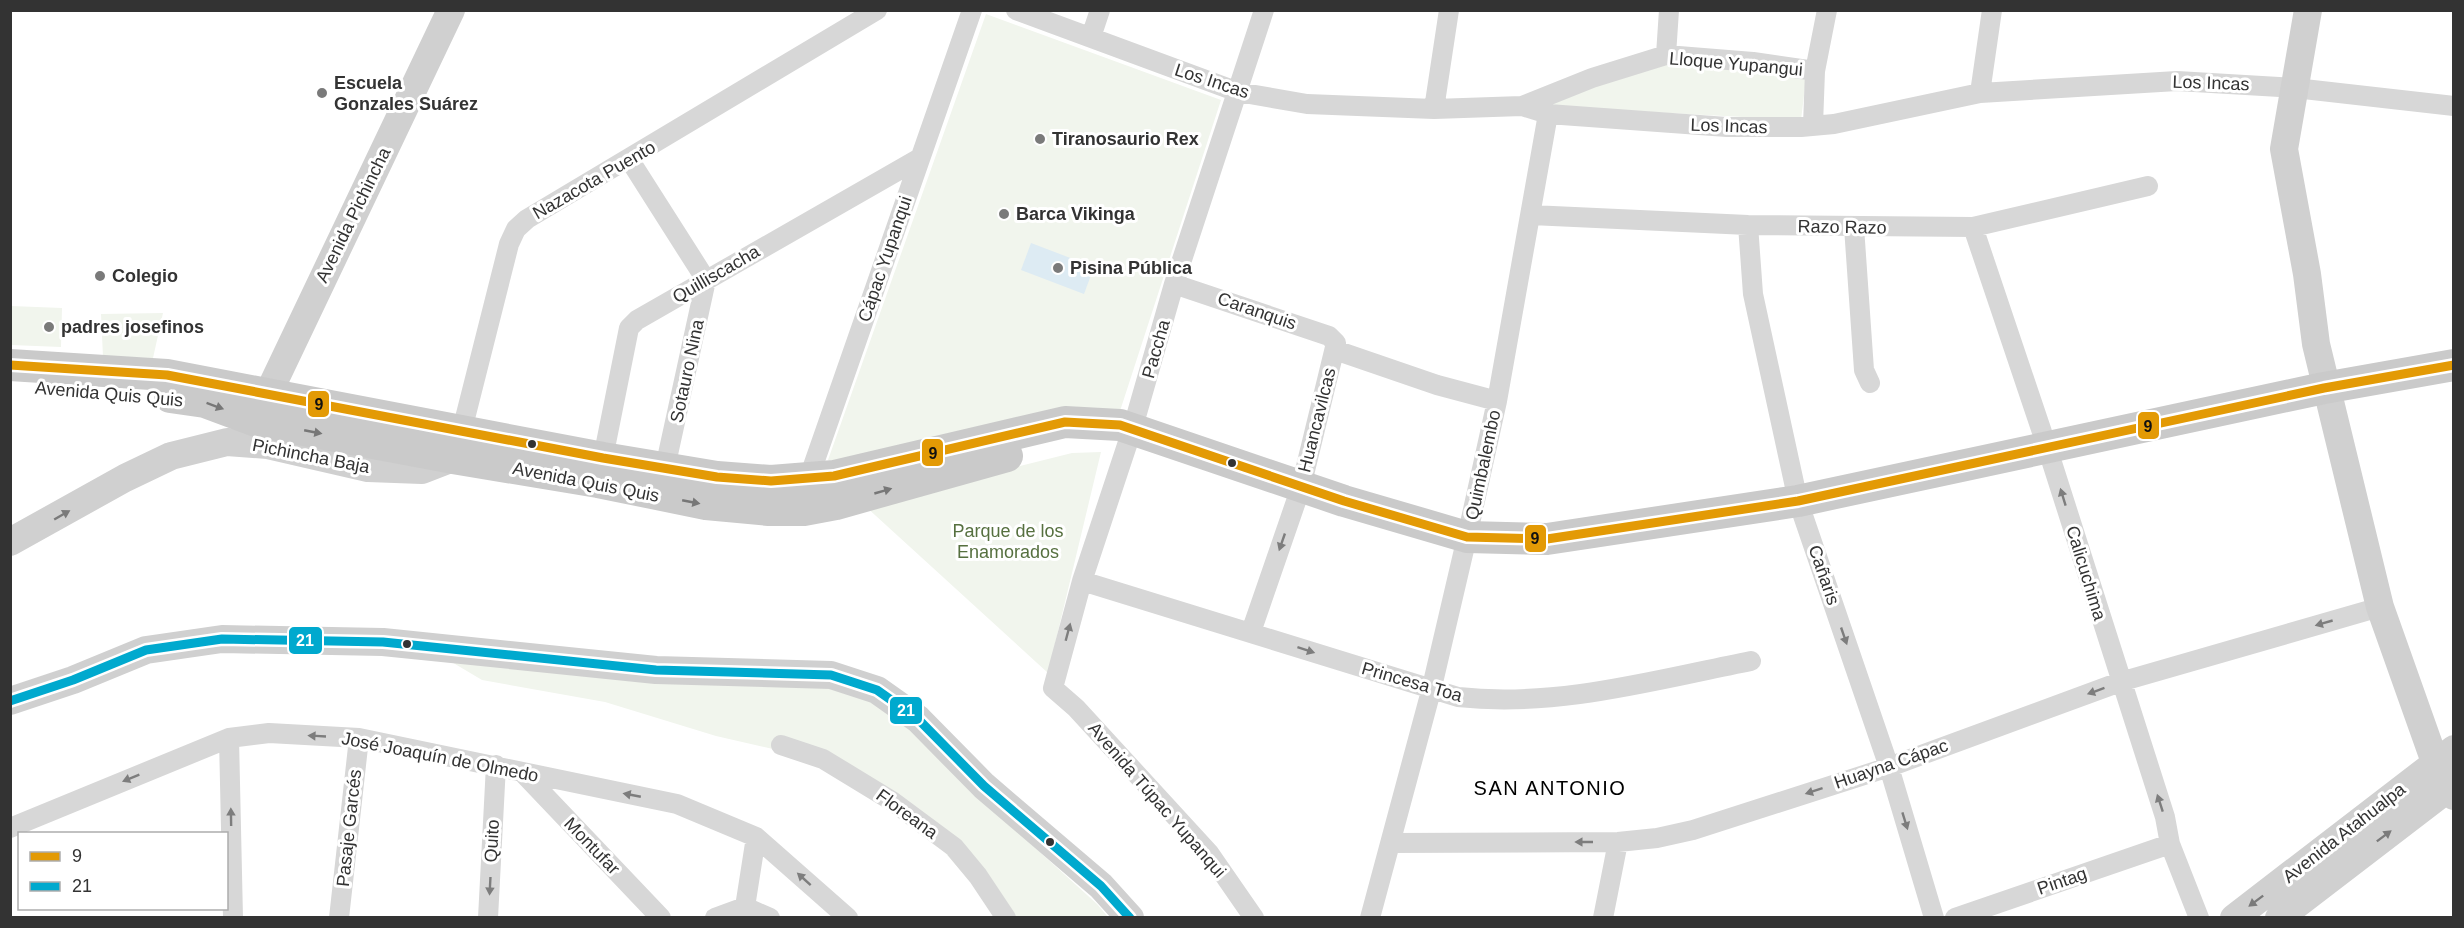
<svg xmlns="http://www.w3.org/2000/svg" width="2464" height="928" font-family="Helvetica,sans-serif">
<rect width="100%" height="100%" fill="#fff"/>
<path fill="#f1f5ed" d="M986,14L1221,100L1120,411L841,462L828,460Z
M1658,49L1808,63L1801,120L1556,107L1532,96Z
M11,306L62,308L61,347L11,345Z
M163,313L153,358L103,357L101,314Z
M1101,452L1048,673L864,505L1072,453Z
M450,661L835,687L876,702L923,738L977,795L1097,904L1108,917H1001L942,849L854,783L804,756L716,736L605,702L482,680Z"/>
<path fill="#ddebf3" d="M1031,243L1094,267L1084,294L1021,270Z"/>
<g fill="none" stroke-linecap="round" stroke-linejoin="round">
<path stroke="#d7d7d7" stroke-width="20" d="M1016,10L1238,92L1307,104L1434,109L1522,106L1548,114L1727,127H1801L1834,124L1980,93L2177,81L2295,88L2454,106
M1091,37L1100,10
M1666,55L1669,10
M1980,93L1992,10
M1522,106L1592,78L1666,55L1753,62L1815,71
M1434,109L1449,10
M1813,125L1815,71L1827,10
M629,159L706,280L663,477
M1531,215L1748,225L1973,227L2148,186
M1748,225L1753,294L1798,501L1889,767L1934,918
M1854,227L1864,370L1870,383
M1973,227L2047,447L2165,817L2170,844L2199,918
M1174,284L1329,336L1336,343L1301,487L1251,632
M1335,350L1437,385L1497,401
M459,442L509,244L516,229L527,219L877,10
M603,458L629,328L637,320L920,158
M809,487L813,466L972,10
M1082,581L1458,697C1557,708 1655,680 1751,661
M229,738L233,918
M781,745L823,759L892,801L954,847L978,876L1006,918
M524,774L661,918
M10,828L229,738L269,733L359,738L677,804L756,837L848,918
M1390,843L1618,842L1657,838L1693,830L1889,767L2120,682L2380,607
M745,907L756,837
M339,918L359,738
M488,918L496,765
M715,918L745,907L770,918
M1254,918L1209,853L1076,708L1053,688L1082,581L1133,427L1174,284L1264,10
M1370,918L1431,691L1467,537L1497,401L1548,114
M1603,918L1618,842
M1955,918L2170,844"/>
<path stroke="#d0d0d0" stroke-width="28" d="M2308,10L2284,149L2307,274L2316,344L2380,607L2435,762L2454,796
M259,413L451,10
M10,542L125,478L171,456L227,442L268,445L368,468L422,470L453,458
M10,701L73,680L146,650L222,639L383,642L656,670L831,675L877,690L918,719L984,786L1101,886L1130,918
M2234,918L2454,749
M2279,918L2454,784"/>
<path stroke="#cacaca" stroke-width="32" d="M10,365L167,375L603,458L717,477L771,481L834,476L1065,422L1120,425L1344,501L1467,537L1547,539L1798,501L2324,388L2454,365
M170,397L205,402L256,421L453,458L598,482L706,504L769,510H804L836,504L1007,456"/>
<g stroke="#fff" stroke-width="14">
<path id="bus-1" d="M10,365L167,375L603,458L717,477L771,481L834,476L1065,422L1120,425L1344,501L1467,537L1547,539L1798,501L2324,388L2454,365"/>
</g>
<g stroke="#fff" stroke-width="14">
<path id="bus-2" d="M10,701L73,680L146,650L222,639L383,642L656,670L831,675L877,690L918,719L984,786L1101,886L1130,918"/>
</g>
<use href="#bus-1" stroke="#e39a05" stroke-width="9"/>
<use href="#bus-2" stroke="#00a9ce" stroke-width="9"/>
</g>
<defs><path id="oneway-solid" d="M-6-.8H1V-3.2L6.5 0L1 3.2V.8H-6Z" transform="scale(1.5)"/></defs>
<g fill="#777">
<use href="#oneway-solid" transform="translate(215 406) rotate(20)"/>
<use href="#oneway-solid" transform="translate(313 432) rotate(11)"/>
<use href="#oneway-solid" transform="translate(883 491) rotate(-16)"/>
<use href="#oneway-solid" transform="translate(691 502) rotate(11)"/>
</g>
<g fill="#7d7d7d">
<use href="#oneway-solid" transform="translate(2063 497) rotate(-107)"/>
<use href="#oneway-solid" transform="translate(1282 542) rotate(109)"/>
<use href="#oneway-solid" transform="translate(2324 623) rotate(164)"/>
<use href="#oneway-solid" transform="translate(1068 632) rotate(-75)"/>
<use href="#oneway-solid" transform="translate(1844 636) rotate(71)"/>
<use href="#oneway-solid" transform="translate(1306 650) rotate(18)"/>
<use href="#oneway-solid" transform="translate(2096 691) rotate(160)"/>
<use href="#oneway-solid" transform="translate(317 736) rotate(-177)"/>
<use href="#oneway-solid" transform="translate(131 778) rotate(158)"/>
<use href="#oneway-solid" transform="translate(1814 791) rotate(162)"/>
<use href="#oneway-solid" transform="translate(632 795) rotate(-169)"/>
<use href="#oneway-solid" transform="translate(2160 803) rotate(-108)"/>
<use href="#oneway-solid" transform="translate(231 817) rotate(-91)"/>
<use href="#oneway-solid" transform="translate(1905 821) rotate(73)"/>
<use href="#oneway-solid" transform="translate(1584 842) rotate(180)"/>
<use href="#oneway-solid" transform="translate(804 879) rotate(-138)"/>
<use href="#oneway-solid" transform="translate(490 886) rotate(93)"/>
</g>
<g fill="#7a7a7a">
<use href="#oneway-solid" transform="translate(62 515) rotate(-30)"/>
<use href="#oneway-solid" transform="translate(2384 836) rotate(-37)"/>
<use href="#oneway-solid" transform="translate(2256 901) rotate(143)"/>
</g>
<g fill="#7a7a7a" stroke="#fff" stroke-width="2">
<circle cx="322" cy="93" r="6"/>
<circle cx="1040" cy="139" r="6"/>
<circle cx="1004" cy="214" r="6"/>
<circle cx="1058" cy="268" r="6"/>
<circle cx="100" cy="276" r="6"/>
<circle cx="49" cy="327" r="6"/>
</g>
<g fill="#333" stroke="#fff" stroke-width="2">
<circle cx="532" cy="444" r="5"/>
<circle cx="1232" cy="463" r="5"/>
<circle cx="407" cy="644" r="5"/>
<circle cx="1050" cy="842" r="5"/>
</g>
<g text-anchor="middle" stroke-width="6" stroke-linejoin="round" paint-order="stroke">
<g font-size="18" fill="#333" stroke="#fff">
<text transform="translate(1736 64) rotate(5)" y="6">Lloque Yupangui</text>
<text transform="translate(1212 81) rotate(18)" y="6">Los Incas</text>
<text transform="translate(2211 83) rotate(2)" y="6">Los Incas</text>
<text transform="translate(1729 126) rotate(2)" y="6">Los Incas</text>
<text transform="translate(594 180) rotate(-30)" y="6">Nazacota Puento</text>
<text transform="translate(353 215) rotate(-64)" y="6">Avenida Pichincha</text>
<text transform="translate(1842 227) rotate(1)" y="6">Razo Razo</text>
<text transform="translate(885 259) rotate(-71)" y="6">Cápac Yupanqui</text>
<text transform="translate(716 274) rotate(-30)" y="6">Quilliscacha</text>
<text transform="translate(1257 311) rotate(19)" y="6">Caranquis</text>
<text transform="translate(1156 349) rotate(-74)" y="6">Paccha</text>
<text transform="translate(687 371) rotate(-78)" y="6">Sotauro Nina</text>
<text transform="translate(109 394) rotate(5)" y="6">Avenida Quis Quis</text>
<text transform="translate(1317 420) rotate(-76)" y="6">Huancavilcas</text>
<text transform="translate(311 456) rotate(11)" y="6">Pichincha Baja</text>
<text transform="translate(1483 465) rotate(-78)" y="6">Quimbalembo</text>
<text transform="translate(586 482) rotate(11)" y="6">Avenida Quis Quis</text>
<text transform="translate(2086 573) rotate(73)" y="6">Calicuchima</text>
<text transform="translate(1824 575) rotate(71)" y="6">Cañaris</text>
<text transform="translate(1412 682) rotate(16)" y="6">Princesa Toa</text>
<text transform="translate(440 757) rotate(11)" y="6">José Joaquín de Olmedo</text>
<text transform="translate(1891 764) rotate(-19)" y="6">Huayna Cápac</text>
<text transform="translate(1157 800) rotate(49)" y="6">Avenida Túpac Yupanqui</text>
<text transform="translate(907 814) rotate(36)" y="6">Floreana</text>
<text transform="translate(349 828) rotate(-84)" y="6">Pasaje Garcés</text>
<text transform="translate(2344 833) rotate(-38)" y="6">Avenida Atahualpa</text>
<text transform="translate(492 841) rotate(-87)" y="6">Quito</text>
<text transform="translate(592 846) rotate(46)" y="6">Montufar</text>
<text transform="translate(2062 881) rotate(-19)" y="6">Pintag</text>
</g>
<g font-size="18" font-weight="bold" fill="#333" stroke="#fff" text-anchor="start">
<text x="334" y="89">Escuela<tspan x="334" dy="21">Gonzales Suárez</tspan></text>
<text x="1052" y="145">Tiranosaurio Rex</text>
<text x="1016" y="220">Barca Vikinga</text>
<text x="1070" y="274">Pisina Pública</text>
<text x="112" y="282">Colegio</text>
<text x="61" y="333">padres josefinos</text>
</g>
<g font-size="18" fill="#56703f" stroke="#fff">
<text x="1008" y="537">Parque de los<tspan x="1008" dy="21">Enamorados</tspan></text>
</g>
<g font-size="20" letter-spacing="1.5" fill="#000" stroke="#fff">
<text x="1550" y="795">SAN ANTONIO</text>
</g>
</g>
<g stroke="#fff" stroke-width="2">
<rect x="307" y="390" width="23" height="28" rx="6" fill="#e39a05"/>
<rect x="2137" y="411" width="23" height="29" rx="6" fill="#e39a05"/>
<rect x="921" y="438" width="23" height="29" rx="6" fill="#e39a05"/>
<rect x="1524" y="524" width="23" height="29" rx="6" fill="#e39a05"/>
<rect x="288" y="626" width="35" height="29" rx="6" fill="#00a9ce"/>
<rect x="889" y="696" width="34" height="29" rx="6" fill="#00a9ce"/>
</g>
<g font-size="16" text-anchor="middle" font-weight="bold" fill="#fff">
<text x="305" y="646">21</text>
<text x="906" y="716">21</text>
</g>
<g font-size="16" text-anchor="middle" font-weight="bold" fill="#111">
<text x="319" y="410">9</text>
<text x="2148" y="432">9</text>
<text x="933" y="459">9</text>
<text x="1535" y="544">9</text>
</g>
<rect width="2464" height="928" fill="none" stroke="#333333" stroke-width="24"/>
<rect x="18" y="832" width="210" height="78" fill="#ffffff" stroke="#adadad" stroke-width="1.5"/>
<rect x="30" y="852" width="30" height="9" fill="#e39a05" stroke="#adadad" stroke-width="1.5"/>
<text x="72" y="862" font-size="18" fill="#333333">9</text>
<rect x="30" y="882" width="30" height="9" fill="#00a9ce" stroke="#adadad" stroke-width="1.5"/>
<text x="72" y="892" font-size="18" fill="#333333">21</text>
</svg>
